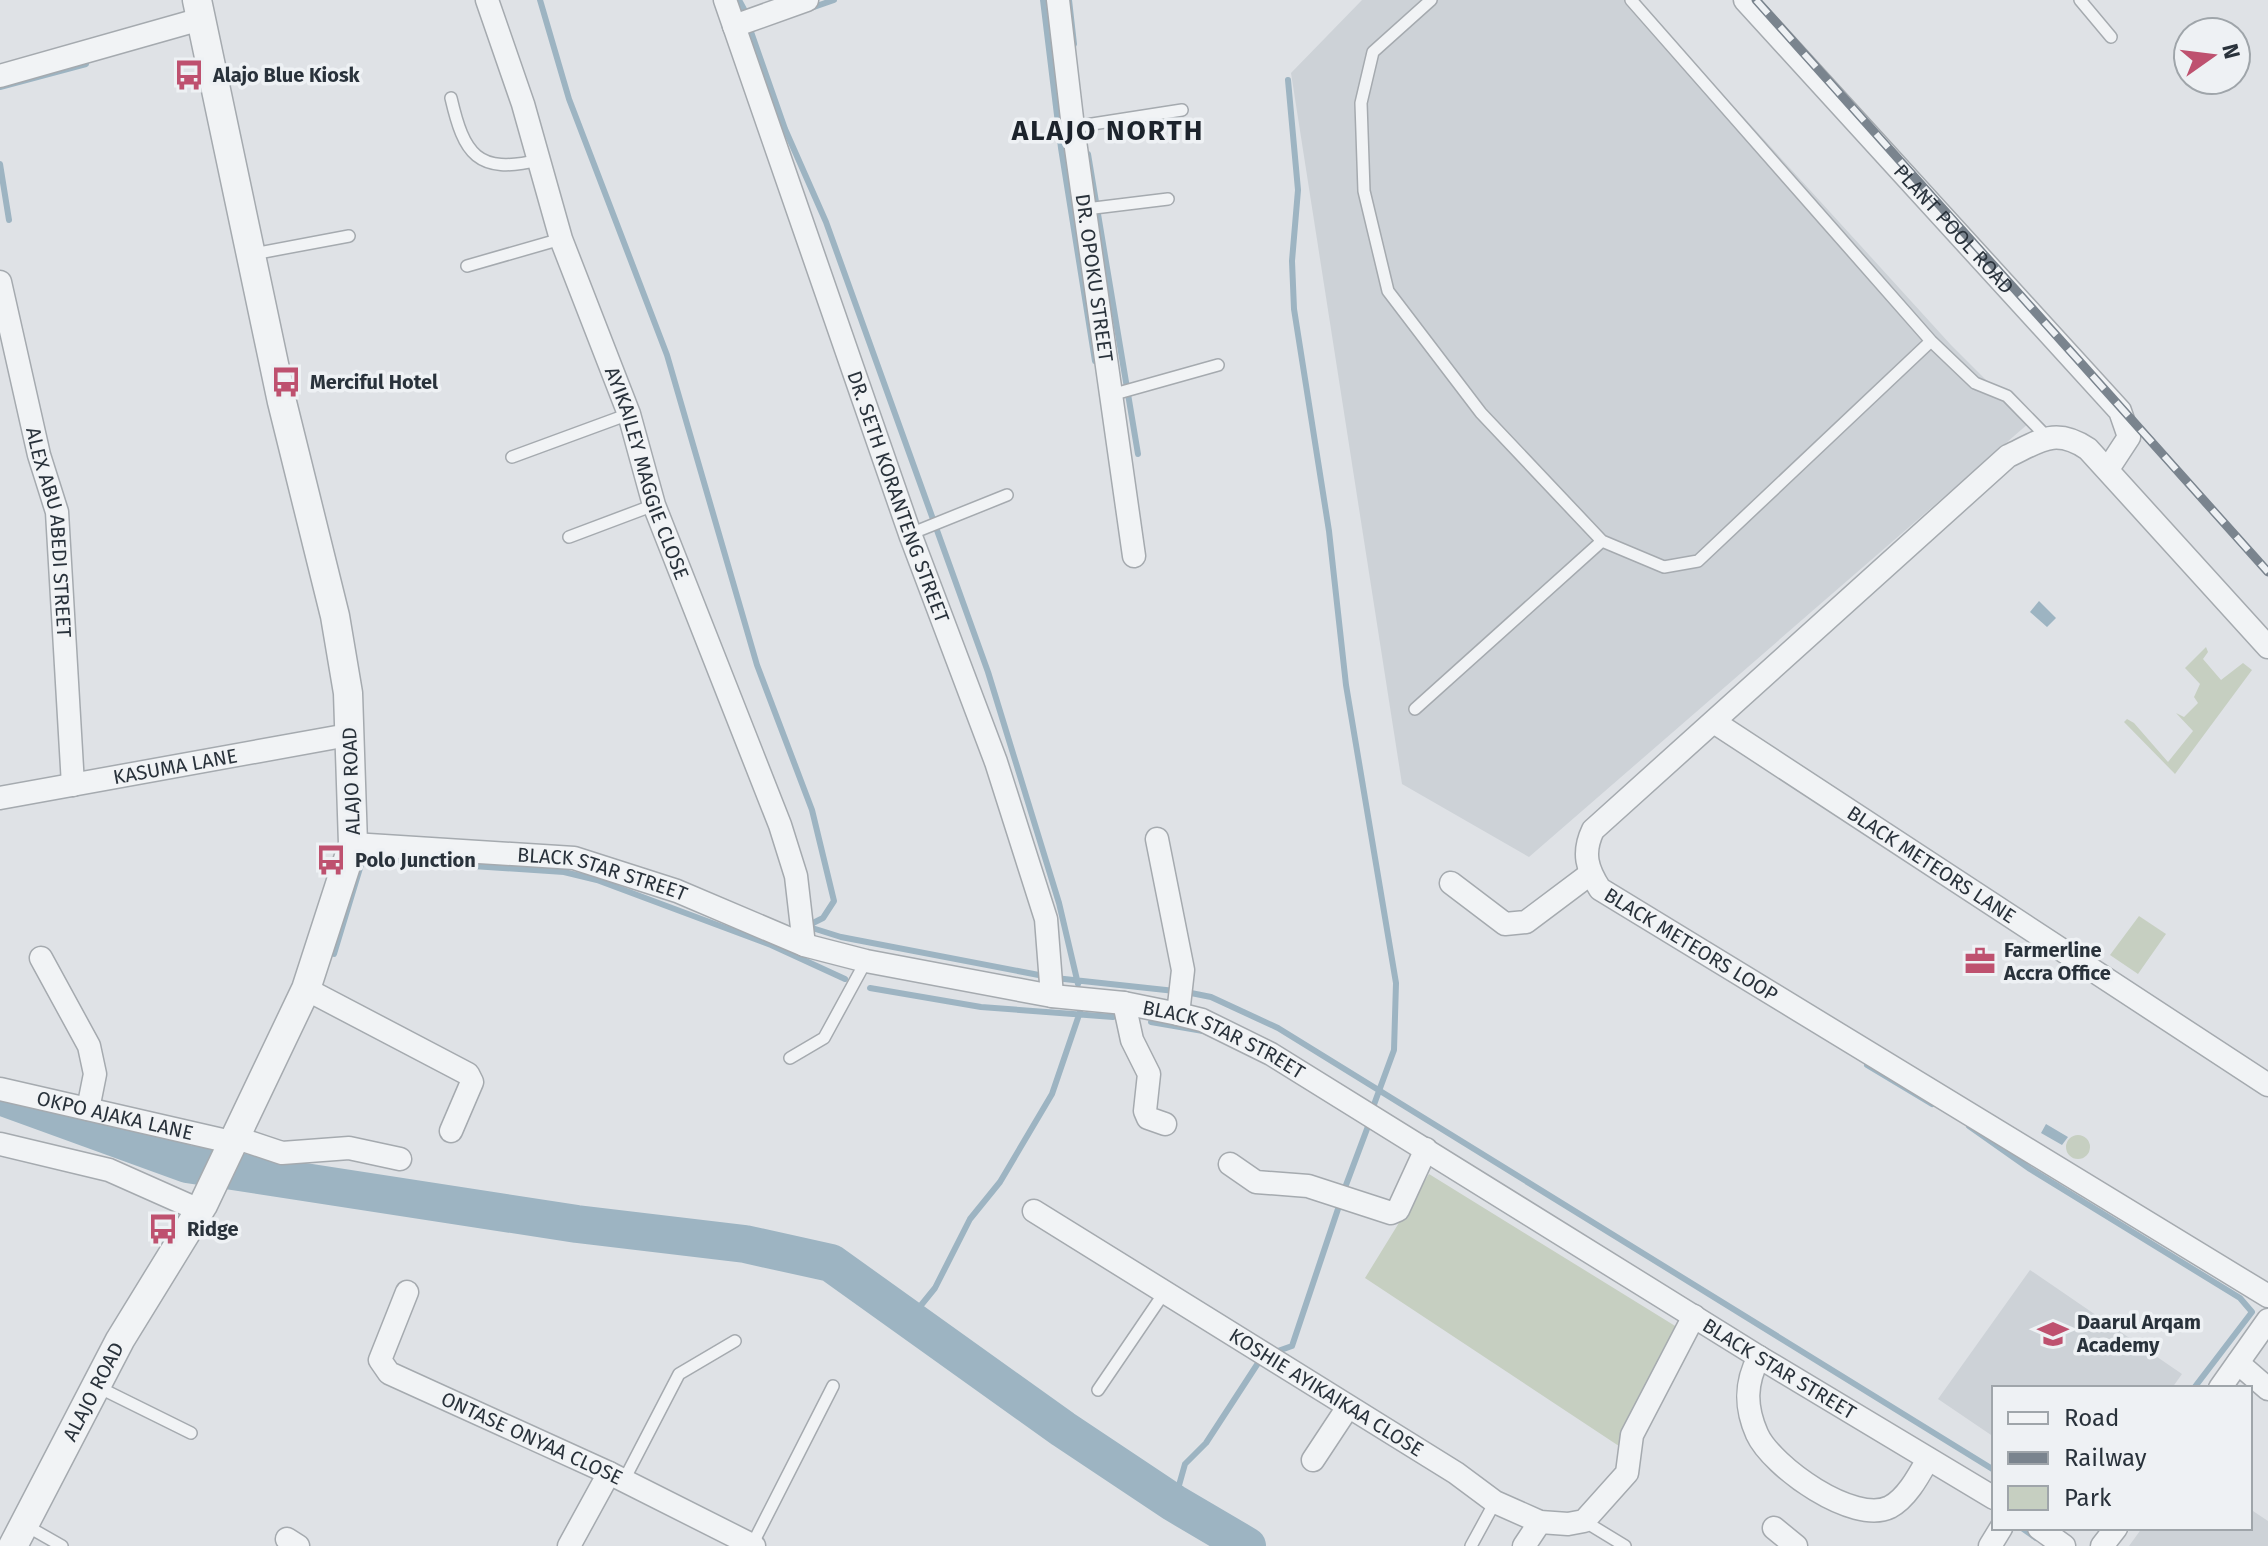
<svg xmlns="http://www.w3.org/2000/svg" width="2268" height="1546" font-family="'Fira Sans',sans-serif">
<rect width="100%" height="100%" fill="#dfe2e6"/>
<path fill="#cdd2d7" d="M1362,0H1637L1951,345L2029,423L1529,857L1402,784L1291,73Z
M2030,1270L2182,1374L2172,1388H1994V1437L1938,1399Z
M2250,1509L2268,1521V1546H2129L2142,1528H2250Z"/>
<path fill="#c6cfc1" d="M2206,647L2208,652L2203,659L2221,680L2243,663L2252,670L2175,774L2124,722L2127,719L2134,723L2168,762L2193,731L2176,713L2184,717L2198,703L2194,697L2200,684L2185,668Z
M2139,916L2166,934L2138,974L2110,955Z
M2066 1147a12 12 0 1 1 24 0a12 12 0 1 1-24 0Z
M1429,1174L1693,1337L1631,1454L1365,1278Z"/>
<path fill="#9db4c2" d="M2039,601L2056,618L2047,627L2030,612Z
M2046,1124L2068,1137L2062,1145L2041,1133Z"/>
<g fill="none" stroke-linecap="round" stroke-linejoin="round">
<path stroke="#9db4c2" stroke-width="6" d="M540,0L569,99L667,355L757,665L812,810L834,901L823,918L807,926
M739,0L746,13
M1043,0L1061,148L1095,361
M1069,0L1074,44
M811,8L834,0
M755,28L750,29L785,129L826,222L988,672L1059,903L1078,984
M1288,80L1298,190L1292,261L1294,309L1329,531L1346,685L1396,983L1394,1050L1372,1110
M0,87L86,64
M1088,154L1138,454
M0,164L9,220
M809,927L841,937L1044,976
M334,954L364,855L412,862L564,872L597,880L771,945L845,979
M1055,978L1175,991
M870,988L981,1007L1113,1017
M1186,992L1211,997L1278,1028L1994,1470
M1151,1022L1203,1031
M1867,1065L1932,1104
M1969,1126L2030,1169L2240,1298L2252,1312L2194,1388
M1343,1193L1370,1121
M909,1320L935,1288L970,1219L1000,1182L1052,1094L1081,1009
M1275,1352L1292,1346L1340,1203
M1174,1503L1185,1464L1206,1443L1262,1357
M2022,1528L2036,1538"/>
<path stroke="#9db4c2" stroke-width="38" d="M0,1096L187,1164L577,1224L745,1244L831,1263L1063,1429L1174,1503L1247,1546"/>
<g stroke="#a5aaaf" stroke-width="14">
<path id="service" d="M1431,0L1373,52L1361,103L1364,191L1388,291L1481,413L1602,541L1664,567L1698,561L1931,341
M1631,0L1931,341L1975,383L2007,396L2047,437
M2080,0L2111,37
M451,98C464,154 477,175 539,160
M1073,127L1182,110
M1086,209L1168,199
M253,254L349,236
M467,266L561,239
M1111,395L1218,365
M512,457L629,414
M910,534L1007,495
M569,537L654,505
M1415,709L1602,541
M790,1058L824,1038L866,961
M96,1386L191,1433
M1098,1390L1164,1293
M624,1480L679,1374L735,1341
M1584,1521L1625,1546
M25,1525L62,1546
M752,1545L833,1386
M1471,1546L1495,1502"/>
</g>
<g stroke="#a5aaaf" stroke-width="25">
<g id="minor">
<path id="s1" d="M487,0L523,104L561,239L629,414L654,505L780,825L796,876L804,945"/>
<path id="s2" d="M725,0L910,534L996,762L1046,919L1052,996"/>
<path id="s3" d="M1058,0L1073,127L1134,556"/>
<path id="s4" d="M1745,0L2120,411L2129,437L2108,469"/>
<path d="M734,26L807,0"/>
<path d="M0,76L201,19"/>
<path id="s5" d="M0,282L39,455L57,512L73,785"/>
<path id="s6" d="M2268,647L2088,449C2055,427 2040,441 2008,456L1593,830C1582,853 1587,869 1600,889L2268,1296"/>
<path id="s7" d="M1714,722L2268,1085"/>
<path id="s8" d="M0,798L348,735"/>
<path d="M1157,839L1183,970L1178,1014"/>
<path id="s9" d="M353,844L574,858L677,891L804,945L866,961L1052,996L1124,1003L1178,1014L1202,1020L1271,1054L1759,1357L1994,1498"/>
<path d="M1451,883L1505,924L1526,922L1590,874"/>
<path d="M41,958L89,1046L95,1074L88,1109"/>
<path d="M306,989L468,1074L472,1082L451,1131"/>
<path d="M1124,1003L1132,1040L1149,1074L1145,1111L1148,1118L1165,1124"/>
<path id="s10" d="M0,1089L231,1142"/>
<path d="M234,1137L282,1153L349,1148L400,1159"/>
<path d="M0,1144L109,1170L199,1210"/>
<path d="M1230,1164L1256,1182L1308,1186L1391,1213L1398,1210L1426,1149"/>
<path id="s11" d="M1034,1211L1456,1473L1495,1502L1540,1522L1568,1524L1584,1521L1627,1473L1632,1435L1694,1316"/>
<path id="s12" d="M407,1292L380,1360L389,1373L609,1473L754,1546"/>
<path d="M1759,1357C1745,1383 1745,1407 1757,1434C1772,1467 1854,1525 1890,1507C1907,1498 1919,1475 1928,1459"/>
<path d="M2238,1363L2268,1389"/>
<path d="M2220,1388L2268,1320"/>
<path d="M1313,1460L1348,1407"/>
<path d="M1774,1528L1796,1546"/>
<path d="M2039,1528L2064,1546"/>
<path d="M287,1539L298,1546"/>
<path d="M569,1546L609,1473"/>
<path d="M1524,1546L1540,1522"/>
<path d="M1990,1546L2001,1528"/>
<path d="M2102,1546L2116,1528"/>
</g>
</g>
<g stroke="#a5aaaf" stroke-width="31">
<g id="tertiary">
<path id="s13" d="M13,1546L120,1340L203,1205L306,989L353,844L348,693L335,616L282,402L197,0"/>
</g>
</g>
<use href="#service" stroke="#f1f3f5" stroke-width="11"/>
<use href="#minor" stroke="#f1f3f5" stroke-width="22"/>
<use href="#tertiary" stroke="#f1f3f5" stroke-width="28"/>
<g stroke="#7a848e" stroke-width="9">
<path id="rail" d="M1756,0L2268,572"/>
</g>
<use href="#rail" stroke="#eef1f4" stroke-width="6" stroke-dasharray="18" stroke-linecap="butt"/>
</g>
<defs>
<g id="bus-bare" transform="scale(2.4)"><path d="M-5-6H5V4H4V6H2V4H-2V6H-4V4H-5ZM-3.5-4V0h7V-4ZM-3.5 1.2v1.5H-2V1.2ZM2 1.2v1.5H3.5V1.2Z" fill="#be516f" stroke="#eef1f4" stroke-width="2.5" paint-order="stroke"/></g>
<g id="office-bare" transform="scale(2.4)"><path d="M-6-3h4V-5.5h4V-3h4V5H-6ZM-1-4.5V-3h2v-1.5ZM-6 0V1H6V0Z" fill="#be516f" stroke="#eef1f4" stroke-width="2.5" paint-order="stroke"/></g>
<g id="school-bare" transform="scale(2.4)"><path d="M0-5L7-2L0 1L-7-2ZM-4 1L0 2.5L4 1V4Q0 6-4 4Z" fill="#be516f" stroke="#eef1f4" stroke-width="2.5" paint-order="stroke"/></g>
</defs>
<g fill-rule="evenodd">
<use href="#bus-bare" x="189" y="75"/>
<use href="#bus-bare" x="286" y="382"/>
<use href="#bus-bare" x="331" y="860"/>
<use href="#office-bare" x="1980" y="961"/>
<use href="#bus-bare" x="163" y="1229"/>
<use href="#school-bare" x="2053" y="1334"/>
</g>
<g text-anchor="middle" stroke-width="7" stroke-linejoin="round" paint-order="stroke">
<g font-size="20" font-weight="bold" fill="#29323b" stroke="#eef1f4" text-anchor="start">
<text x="213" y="82">Alajo Blue Kiosk</text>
<text x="310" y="389">Merciful Hotel</text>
<text x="355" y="867">Polo Junction</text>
<text x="2004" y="957">Farmerline<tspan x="2004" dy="23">Accra Office</tspan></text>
<text x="187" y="1236">Ridge</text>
<text x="2077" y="1329">Daarul Arqam<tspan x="2077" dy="23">Academy</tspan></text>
</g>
<g font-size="20" fill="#29323b" stroke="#eef1f4">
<text dy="7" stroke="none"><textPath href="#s4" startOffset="310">PLANT POOL ROAD</textPath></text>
<text dy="7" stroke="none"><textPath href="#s3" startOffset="280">DR. OPOKU STREET</textPath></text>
<text dy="7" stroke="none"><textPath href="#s1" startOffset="500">AYIKAILEY MAGGIE CLOSE</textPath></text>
<text dy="7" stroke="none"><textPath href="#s2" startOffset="526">DR. SETH KORANTENG STREET</textPath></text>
<text dy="7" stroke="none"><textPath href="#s5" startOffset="256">ALEX ABU ABEDI STREET</textPath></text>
<text dy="7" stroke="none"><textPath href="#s8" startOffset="178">KASUMA LANE</textPath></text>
<text transform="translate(351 781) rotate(-92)" y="7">ALAJO ROAD</text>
<text dy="7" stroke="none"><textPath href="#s7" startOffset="260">BLACK METEORS LANE</textPath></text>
<text dy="7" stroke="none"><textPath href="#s9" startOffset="252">BLACK STAR STREET</textPath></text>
<text dy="7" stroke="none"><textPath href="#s6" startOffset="1082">BLACK METEORS LOOP</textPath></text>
<text dy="7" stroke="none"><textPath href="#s9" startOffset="900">BLACK STAR STREET</textPath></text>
<text dy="7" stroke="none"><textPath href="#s10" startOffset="118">OKPO AJAKA LANE</textPath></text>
<text dy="7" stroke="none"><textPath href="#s9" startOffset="1548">BLACK STAR STREET</textPath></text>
<text dy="7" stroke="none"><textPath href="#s13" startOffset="174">ALAJO ROAD</textPath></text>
<text dy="7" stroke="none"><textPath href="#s11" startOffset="344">KOSHIE AYIKAIKAA CLOSE</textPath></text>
<text dy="7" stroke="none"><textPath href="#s12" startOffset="246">ONTASE ONYAA CLOSE</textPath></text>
</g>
<g font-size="28" font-weight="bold" letter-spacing="2" fill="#1c232c" stroke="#eef1f4">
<text x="1108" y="140">ALAJO NORTH</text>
</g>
</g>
<rect x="1992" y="1386" width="260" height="144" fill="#eef1f4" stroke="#9fa5aa" stroke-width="2"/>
<rect x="2008" y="1412" width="40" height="12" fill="#f1f3f5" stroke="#9fa5aa" stroke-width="2"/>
<text x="2064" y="1426" font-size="24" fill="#29323b">Road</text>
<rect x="2008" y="1452" width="40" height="12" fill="#7a848e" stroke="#9fa5aa" stroke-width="2"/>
<text x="2064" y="1466" font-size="24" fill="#29323b">Railway</text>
<rect x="2008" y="1486" width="40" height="24" fill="#c6cfc1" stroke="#9fa5aa" stroke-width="2"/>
<text x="2064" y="1506" font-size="24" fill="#29323b">Park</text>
<g transform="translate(2212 56) rotate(76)"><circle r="38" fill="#eef1f4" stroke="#9fa5aa" stroke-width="2"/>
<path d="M0-6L14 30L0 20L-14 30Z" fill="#be516f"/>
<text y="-12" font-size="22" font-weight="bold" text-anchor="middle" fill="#29323b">N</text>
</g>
</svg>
